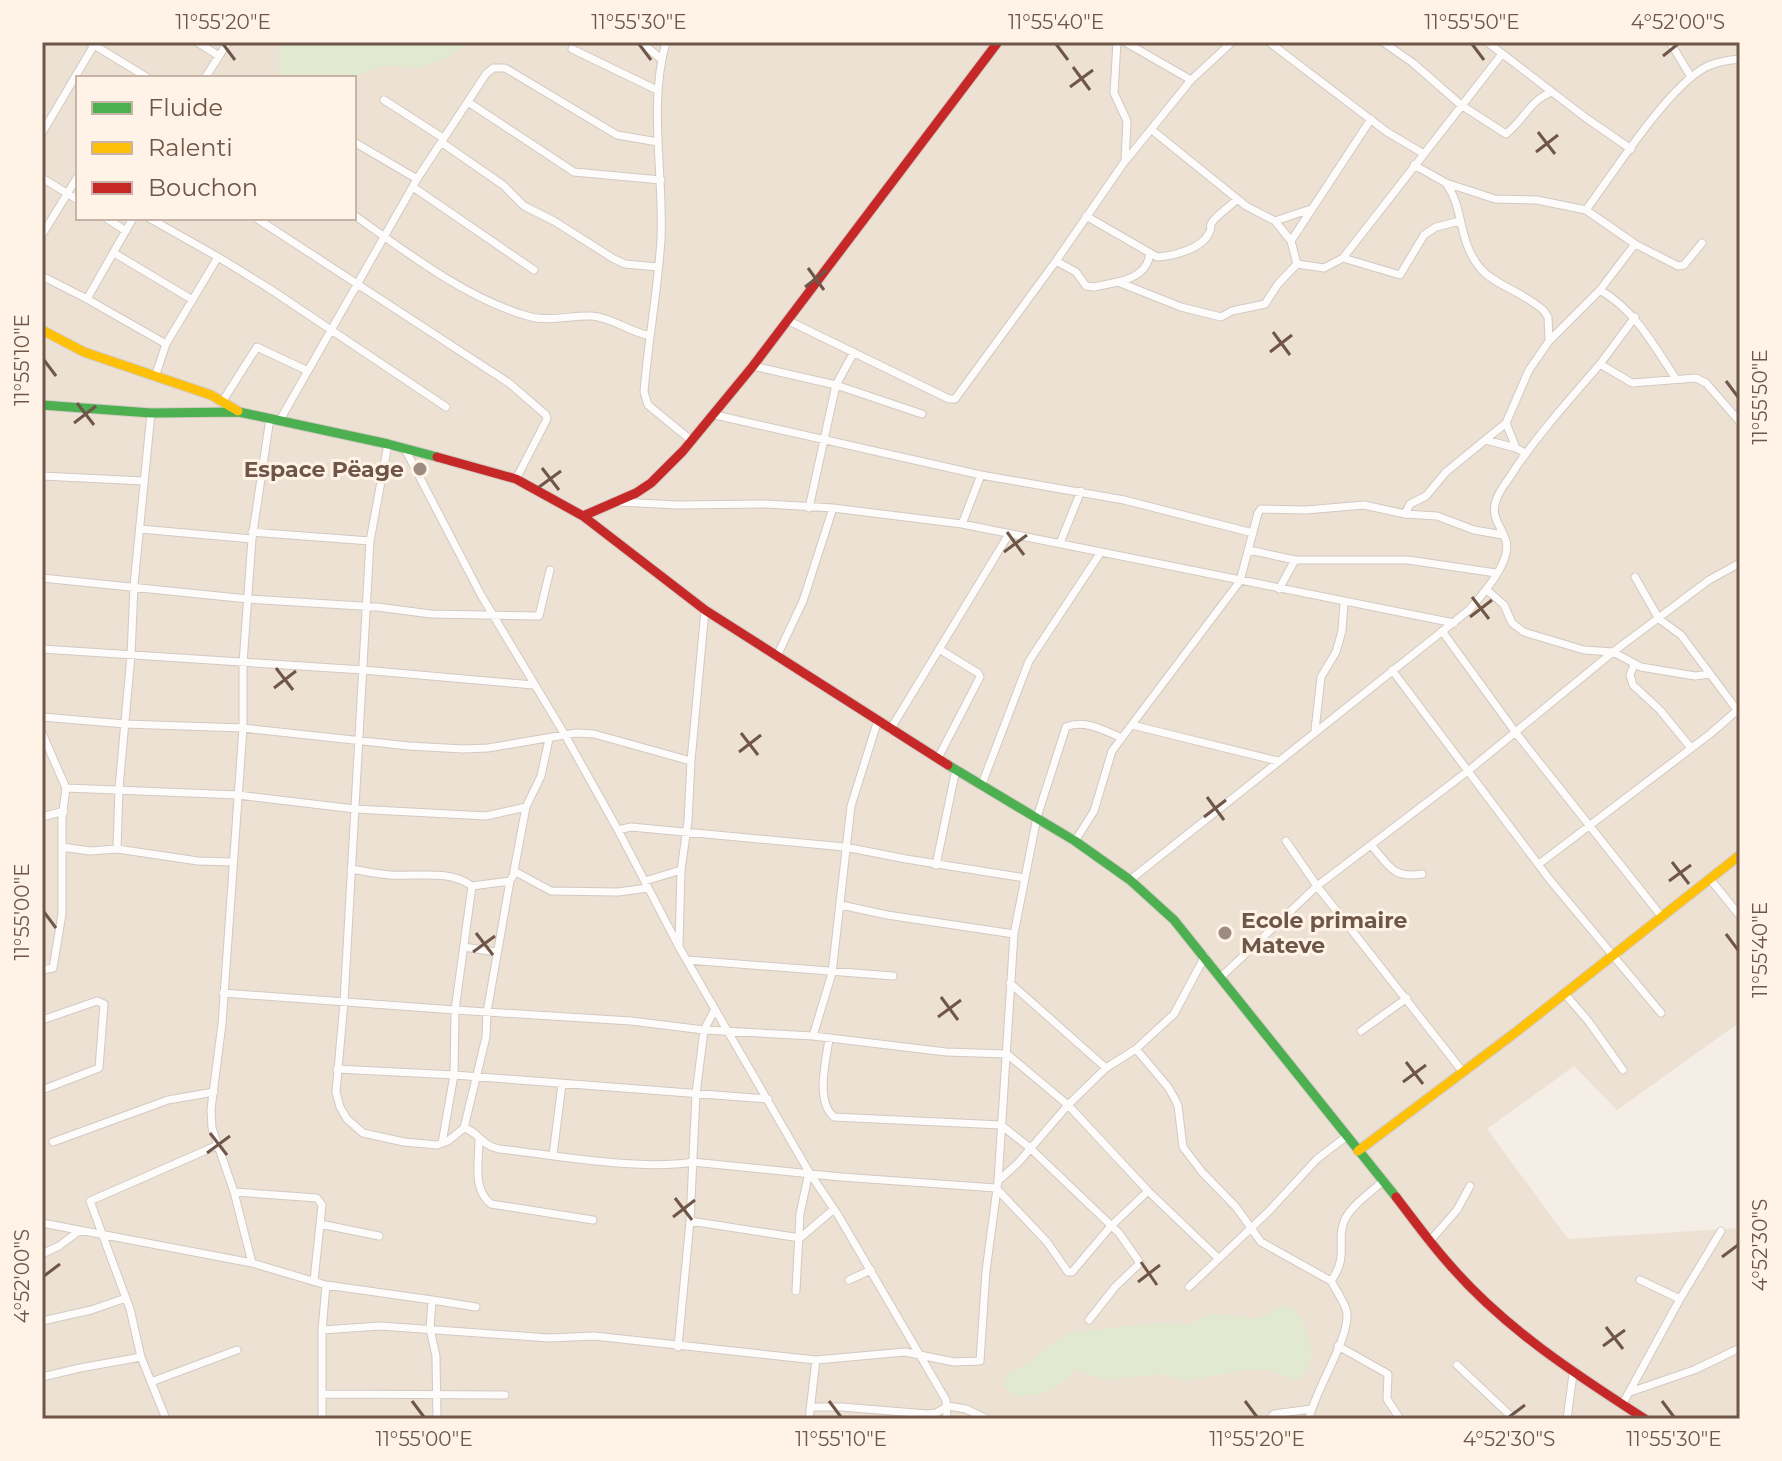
<svg xmlns="http://www.w3.org/2000/svg" width="1782" height="1461" font-family="Montserrat,sans-serif">
<rect width="100%" height="100%" fill="#f4eee6"/>
<path fill="#ede1d3" fill-rule="evenodd" d="M42,42H1740V1022L1617,1110L1574,1066L1487,1129L1568,1239L1740,1228V1419H42ZM78,78H354V218H78Z"/>
<path fill="#e1ead1" d="M280,42H470L445,59L419,68L381,66L351,78H279Z
M1278,1307H1291C1310,1325 1323,1368 1294,1381L1273,1371L1259,1370H1245L1185,1381L1159,1374L1106,1380L1075,1370C1055,1392 1044,1396 1014,1396L1004,1387L1006,1375L1031,1362L1046,1347L1070,1333L1154,1323L1190,1324L1214,1313L1254,1319L1267,1315Z"/>
<g fill="none" stroke-linecap="round" stroke-linejoin="round">
<g stroke="#d2c9c2" stroke-width="9">
<path id="street" d="M89,42L148,78
M197,42L219,56
M641,42L661,59
M666,42C648,106 664,173 661,239C658,290 648,341 644,392L648,405L692,441
M1125,42L1191,80
M1269,42L1387,132L1424,154
M1383,42L1413,63L1461,105L1506,134C1524,120 1530,100 1552,92
M1487,42L1586,118L1631,149
M1670,42L1691,77
M572,49L657,90
M205,78L228,42
M384,100L443,138
M468,102L574,172L661,180
M42,133L94,45
M354,142L417,179
M441,142L503,185L524,206L554,221L614,259L625,264L658,267
M1127,159L1191,80L1232,42
M1414,165L1446,183L1495,199L1537,200L1586,210L1635,244L1678,266L1684,265L1702,243
M42,178L78,200
M413,187L534,270
M1586,210C1614,172 1666,90 1704,68C1715,62 1728,60 1740,59
M354,215C406,252 468,300 531,317C551,322 572,315 592,316C613,318 630,332 650,336
M1086,216L1157,257C1173,256 1202,249 1209,233C1214,223 1207,230 1213,221C1219,213 1230,207 1237,199
M106,218L126,231
M133,218L87,299L166,344L155,377
M149,218L218,257
M256,218L509,383L546,415L547,419L516,479
M1275,221L1311,209
M1460,221L1436,227L1424,235L1400,275L1343,258L1502,54
M42,235L78,176
M1291,241L1371,119
M114,253L191,299
M1056,261L1076,272L1086,286L1094,287L1118,282L1181,307L1221,317L1232,311L1265,304L1278,284L1297,264L1291,241L1275,221L1246,206L1152,130
M1297,264L1324,268L1343,258
M42,276L87,299
M1118,282C1134,278 1148,271 1150,253
M1600,290C1636,311 1654,346 1676,379
M787,320L949,399H955L1056,261L1125,161L1127,121L1114,93L1117,42
M1549,341L1600,290L1635,244
M166,344L218,257L270,289L446,407
M1600,364L1635,317
M753,366L836,385L922,414
M222,402L257,347L308,371
M715,415L981,475L1124,500L1253,533
M270,418L252,539L243,663V728L222,1024L211,1109L212,1128L234,1192L252,1263L326,1285L322,1330V1419
M280,420L417,179L486,74L493,68H505L617,135L658,142
M1506,423L1516,448
M1486,440L1516,448L1525,453
M388,444L370,541L344,1002L336,1092L340,1107L347,1119L363,1133L404,1142L437,1145L448,1141L464,1128C478,1131 480,1145 499,1149C556,1155 638,1171 693,1162L841,1177L996,1188L1047,1242L1068,1272H1072L1111,1226L1148,1191
M405,449L481,595L565,735L618,830L679,947L809,1172L838,1215L946,1400L947,1419
M42,476L144,481
M620,502L677,505L766,504L833,508L962,524L1454,623
M809,508L836,385L854,352
M1405,514L1410,504L1426,496L1446,472L1506,423L1529,370L1549,341L1548,317L1544,311C1527,294 1493,284 1481,269C1457,241 1465,210 1446,183
M962,524L981,475
M140,529L252,539
M252,532L370,541
M1060,543L1081,491
M1249,550L1295,560H1408L1496,573
M1635,577L1659,619L1681,635L1740,714
M42,578L248,599L377,607L431,614L539,616L550,570
M1279,589L1295,560
M1487,590L1504,605L1512,623L1524,632L1584,650L1613,652L1641,667L1695,676L1710,674
M1442,631L1516,733L1662,917
M42,649L363,670L533,685
M777,656L803,601L833,508
M1634,665L1630,675L1633,685L1660,710L1691,748
M1392,670L1550,880L1661,1013
M42,717L125,724L243,728L409,746L463,749L488,748L576,733L594,734L691,761
M1132,725L1278,761
M890,730L1009,534
M1315,730L1321,677L1336,652L1342,631L1344,602
M42,733L66,788L62,818V914L53,968L42,970
M938,758L980,677L978,673L939,649
M982,784L1029,661L1101,552
M66,788L238,795L355,809L486,816L526,807
M42,817L64,811
M618,830L631,827L845,847L906,859L1025,878
M1075,841L1094,811L1112,751L1240,581L1258,513L1261,509L1306,510L1364,505L1405,514L1437,516L1474,530L1503,535
M1286,841L1317,886L1463,1072
M1371,845C1389,865 1392,879 1422,874
M62,847L90,851L117,849L198,861L233,862
M117,849L119,788L131,655L134,585L151,413
M1539,864L1710,734L1740,708
M936,865L956,769
M351,869C364,871 377,874 390,875C416,877 449,869 472,886
M514,871L551,891L618,892L648,888
M1710,879L1740,916
M1130,880L1469,610C1482,595 1512,562 1506,541C1502,527 1490,517 1496,501C1499,489 1509,480 1515,469C1540,432 1571,398 1600,364L1632,383L1696,378L1706,383L1740,422
M645,881L681,870
M841,905L887,915L1014,934
M679,945L681,870L688,821L691,761L705,610
M464,947L496,952
M687,960L893,976
M1221,977L1317,886L1468,771L1613,652L1709,580L1740,563
M1010,983L1106,1068
M223,993L455,1010L472,886L510,881L513,876L526,807L541,776L549,739
M1565,994L1589,1022L1623,1070
M42,1020L97,1001L104,1004L99,1068L42,1090
M1361,1031L1407,998
M813,1036L832,973L851,806L878,720
M829,1039C826,1061 815,1101 834,1117L1001,1125L1030,1148L1119,1233L1140,1263L1115,1287L1089,1320
M1136,1049L1168,1087L1175,1099L1178,1106L1183,1147L1202,1172L1236,1207L1261,1242L1331,1281
M337,1069L454,1075L768,1099
M464,1128L486,1037L487,1012L510,881
M479,1140C479,1162 472,1189 491,1204L593,1220
M53,1142L168,1100L214,1092
M442,1143L454,1075L455,1010L631,1021L704,1030L813,1036L946,1052L1007,1054L1068,1105L1148,1191L1218,1258
M553,1155L562,1084
M998,1181L1018,1163L1068,1105L1106,1068L1136,1049L1174,1014L1205,956
M234,1192L317,1198L322,1205L314,1281
M690,1221L800,1238L834,1209
M42,1223L252,1263
M320,1224L379,1236
M1429,1242L1457,1210L1470,1186
M42,1254L59,1246L79,1231
M849,1280L871,1270
M326,1285L432,1300L430,1329L436,1356L437,1419
M1189,1287L1270,1210L1317,1159L1347,1136
M796,1291L800,1214L809,1172
M1680,1299L1721,1231
M432,1300L476,1307
M42,1321L91,1310L126,1298
M322,1330L380,1326L549,1338L594,1336L816,1360L905,1352L954,1362L980,1361L986,1271L998,1181L1014,934L1037,817L1066,727C1085,719 1105,731 1122,738
M1338,1346L1388,1374L1387,1399L1400,1419
M678,1347L690,1221L696,1094L704,1030L715,1009
M1457,1365L1514,1419
M42,1377L80,1368L141,1357
M151,1382L237,1350
M1630,1392L1694,1370L1740,1348
M322,1394L505,1395
M1622,1405L1680,1299L1640,1280
M811,1407H842L927,1414L936,1413L948,1406L966,1409L987,1419
M166,1419L141,1357L130,1309L90,1201L218,1145
M809,1419L816,1360
M1270,1419L1274,1414L1311,1409
M1309,1419C1314,1391 1354,1332 1346,1309C1343,1300 1336,1290 1331,1281C1350,1255 1335,1241 1345,1219C1353,1204 1370,1193 1382,1182
M1567,1419L1573,1374"/>
</g>
<g stroke="#d4cbc3" stroke-width="11">
<path id="fast" d="M42,405L151,413L239,412L388,444L437,457
M948,765L1075,841L1130,880L1174,920L1396,1197"/>
</g>
<g stroke="#d4cbc3" stroke-width="11">
<path id="slow" d="M42,330L84,352L211,395L238,411
M1358,1151L1516,1032L1740,855"/>
</g>
<g stroke="#d4cbc3" stroke-width="11">
<path id="jam" d="M437,457L516,479L583,516L705,610L948,765
M583,516L636,493L651,483L683,451L753,366L998,42
M1396,1197C1413,1219 1430,1243 1449,1264C1503,1327 1575,1374 1645,1419"/>
</g>
<use href="#street" stroke="#fdfcfb" stroke-width="7"/>
<use href="#fast" stroke="#4caf50" stroke-width="9"/>
<use href="#slow" stroke="#ffc107" stroke-width="9"/>
<use href="#jam" stroke="#c62828" stroke-width="9"/>
</g>
<path fill="none" stroke="#6f5649" stroke-width="3" d="M223,44L235,60M639,44L651,60M1056,44L1068,60M1472,44L1484,60M1663,56L1678,44M1073,67L1090,90M1070,87L1093,70M1538,132L1555,154M1536,152L1558,135M808,268L824,290M805,287L827,270M1273,332L1290,355M1270,352L1292,335M44,360L56,376M1726,381L1738,397M77,403L94,425M74,423L96,406M542,468L559,490M539,487L561,471M1007,532L1024,555M1004,552L1027,535M1472,597L1489,619M1470,617L1492,600M276,668L293,690M274,688L296,671M741,733L758,755M739,752L761,735M1207,797L1224,820M1204,817L1226,800M1672,862L1689,884M1669,881L1691,865M44,912L56,928M476,933L493,955M1726,934L1738,950M473,952L495,936M941,997L958,1020M938,1017L961,1000M1406,1062L1423,1084M1403,1082L1426,1065M210,1133L227,1155M207,1153L230,1136M675,1198L692,1220M673,1217L695,1200M1722,1257L1738,1245M1141,1262L1157,1285M44,1276L60,1264M1138,1282L1160,1265M1606,1327L1623,1349M1603,1346L1625,1330M412,1401L424,1417M829,1401L841,1417M1245,1401L1257,1417M1662,1401L1674,1417M1509,1417L1525,1405"/>
<g fill="#9e8b80" stroke="#fef3e6" stroke-width="3">
<circle cx="420" cy="469" r="8"/>
<circle cx="1225" cy="933" r="8"/>
</g>
<g text-anchor="middle" stroke-width="6" stroke-linejoin="round" paint-order="stroke">
<g font-size="22" font-weight="bold" fill="#6f5649" stroke="#fef3e6" text-anchor="end">
<text x="404" y="477">Espace Pëage</text>
<text x="1241" y="928" text-anchor="start">Ecole primaire<tspan x="1241" dy="25">Mateve</tspan></text>
</g>
</g>
<rect width="1782" height="1461" fill="none" stroke="#fef3e6" stroke-width="88"/>
<rect x="76" y="76" width="280" height="144" fill="#fef3e6" stroke="#c5b4a7" stroke-width="2"/>
<rect x="92" y="102" width="40" height="12" fill="#4caf50" stroke="#c5b4a7" stroke-width="2"/>
<text x="148" y="116" font-size="24" fill="#6f5649">Fluide</text>
<rect x="92" y="142" width="40" height="12" fill="#ffc107" stroke="#c5b4a7" stroke-width="2"/>
<text x="148" y="156" font-size="24" fill="#6f5649">Ralenti</text>
<rect x="92" y="182" width="40" height="12" fill="#c62828" stroke="#c5b4a7" stroke-width="2"/>
<text x="148" y="196" font-size="24" fill="#6f5649">Bouchon</text>
<rect x="44" y="44" width="1694" height="1373" fill="none" stroke="#6f5649" stroke-width="3"/>
<g font-size="20" text-anchor="middle" fill="#6f5649">
<text x="223" y="29">11°55'20"E</text>
<text x="639" y="29">11°55'30"E</text>
<text x="1056" y="29">11°55'40"E</text>
<text x="1472" y="29">11°55'50"E</text>
<text x="1678" y="29">4°52'00"S</text>
<text transform="translate(22 360) rotate(-90)" y="7">11°55'10"E</text>
<text transform="translate(1760 397) rotate(-90)" y="7">11°55'50"E</text>
<text transform="translate(22 912) rotate(-90)" y="7">11°55'00"E</text>
<text transform="translate(1760 950) rotate(-90)" y="7">11°55'40"E</text>
<text transform="translate(1760 1245) rotate(-90)" y="7">4°52'30"S</text>
<text transform="translate(22 1276) rotate(-90)" y="7">4°52'00"S</text>
<text x="424" y="1446">11°55'00"E</text>
<text x="841" y="1446">11°55'10"E</text>
<text x="1257" y="1446">11°55'20"E</text>
<text x="1509" y="1446">4°52'30"S</text>
<text x="1674" y="1446">11°55'30"E</text>
</g>
</svg>
